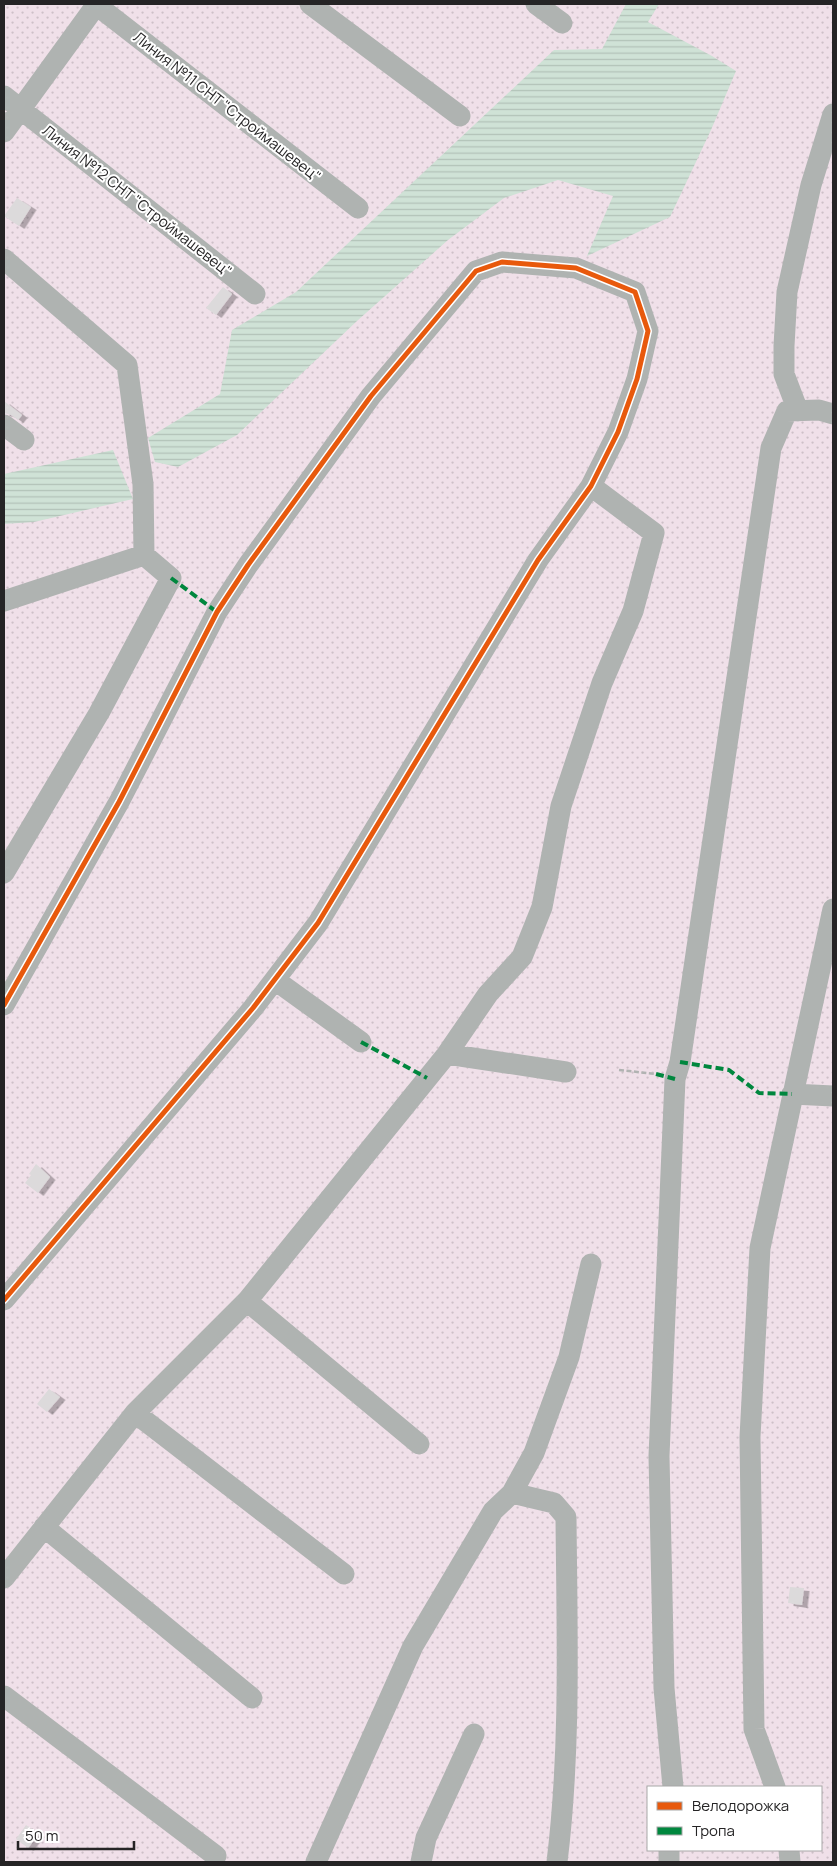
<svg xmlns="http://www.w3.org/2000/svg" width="837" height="1866" font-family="Manrope,sans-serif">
<defs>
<pattern id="garden-dots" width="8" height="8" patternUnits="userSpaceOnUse" patternTransform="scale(1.25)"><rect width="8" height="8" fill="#f0e0e9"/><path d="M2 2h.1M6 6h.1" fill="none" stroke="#cec0c8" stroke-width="1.8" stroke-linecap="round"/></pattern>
<pattern id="water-rules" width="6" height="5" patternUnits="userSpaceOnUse" patternTransform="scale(1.25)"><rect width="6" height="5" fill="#cfe2d6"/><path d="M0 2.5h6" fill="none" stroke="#b2c2b8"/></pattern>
<filter id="shadow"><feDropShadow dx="5.5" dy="3" stdDeviation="0" flood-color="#0004"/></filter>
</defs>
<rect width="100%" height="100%" fill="#f6f4f5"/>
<path fill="url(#garden-dots)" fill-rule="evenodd" d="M4,4H833V1862H4ZM648,1787H821V1850H648Z"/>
<path fill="url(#water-rules)" d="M626,4H659L648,22L712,56L736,71L711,130L670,217L587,256L613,196L558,180L504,198L448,240L357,321L237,435L178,467L155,462L148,438L220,394L232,330L296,292L554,50L602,49Z
M113,450L133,499L34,522L4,524V474Z"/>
<path fill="#dcdadb" filter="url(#shadow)" d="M17,198L31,207L19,226L4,216Z
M223,287L232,294L216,315L206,308Z
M4,401L22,415L18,420L11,415L4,413Z
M36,1164L50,1177L38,1193L25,1183L31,1175L29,1174Z
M49,1389L60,1397L47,1412L37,1404Z
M790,1587L804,1588L802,1605L788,1603Z
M26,1825L39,1834L28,1848L16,1839Z"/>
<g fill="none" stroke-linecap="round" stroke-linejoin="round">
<path stroke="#b1b3b2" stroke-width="2.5" stroke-dasharray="5 2.5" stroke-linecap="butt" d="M619,1070L656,1074"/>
<path stroke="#afb3b1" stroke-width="21" d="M95,4L358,208
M310,4L460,116
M536,4L562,23
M4,96L255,294
M4,132L97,4
M4,259L127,365L143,484L144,555L4,601
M798,411L784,374V346L787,292L811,185L833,114
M4,425L24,440
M4,873L99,713L171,578L144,555
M275,980L361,1042
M4,1005L119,802L217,612L248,565L371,396L476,271L502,262L576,268L635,292L648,331L637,379L618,432L591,486L538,560L318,923L253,1008L4,1300
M447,1054L566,1072
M792,1094L833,1096
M247,1301L419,1444
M135,1413L344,1574
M512,1493L534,1453L569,1357L591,1264
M44,1527L252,1698
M4,1578L135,1413L247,1301L447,1054L488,994L522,957L542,907L561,806L602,683L633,611L654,533L591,486
M4,1696L216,1856
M673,1787L664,1688L659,1456L675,1079L680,1062L771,448L787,411L819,410L833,414
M775,1787L754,1729L750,1437L760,1248L833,909
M789,1850L790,1862
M316,1862L413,1646L493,1511L512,1493L554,1503L566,1517C567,1632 571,1748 557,1862
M421,1862L426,1838L474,1734
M669,1862V1850"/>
<path stroke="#00873e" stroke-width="4" stroke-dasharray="8 4" stroke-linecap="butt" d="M171,578L217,612
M361,1042L427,1078
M680,1062L729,1070L759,1093L792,1094
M656,1074L675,1079"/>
<g stroke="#fff" stroke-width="8">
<path id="cycleway" d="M4,1005L119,802L217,612L248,565L371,396L476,271L502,262L576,268L635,292L648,331L637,379L618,432L591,486L538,560L318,923L253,1008L4,1300"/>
</g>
<use href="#cycleway" stroke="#e8590c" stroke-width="5"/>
</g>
<g text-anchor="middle" stroke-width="4" stroke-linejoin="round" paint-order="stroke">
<g font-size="15" fill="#252425" stroke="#fff">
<text transform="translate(227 107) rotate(38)" y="5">Линия №11 СНТ "Строймашевец"</text>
<text transform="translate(137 201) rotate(38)" y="5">Линия №12 СНТ "Строймашевец"</text>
</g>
</g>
<rect width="837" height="1866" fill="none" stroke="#252425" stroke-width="10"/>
<rect x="647" y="1786" width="175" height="65" fill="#ffffff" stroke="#a8a7a8"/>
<rect x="657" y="1802" width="25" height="8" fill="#e8590c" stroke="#a8a7a8"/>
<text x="692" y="1811" font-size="15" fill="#252425">Велодорожка</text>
<rect x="657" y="1827" width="25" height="8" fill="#00873e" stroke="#a8a7a8"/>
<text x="692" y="1836" font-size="15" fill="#252425">Тропа</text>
<path d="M18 1841v8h116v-8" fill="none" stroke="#252425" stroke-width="2.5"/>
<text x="25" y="1841" font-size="15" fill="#252425" stroke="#ffffff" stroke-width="4" paint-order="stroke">50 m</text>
</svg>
